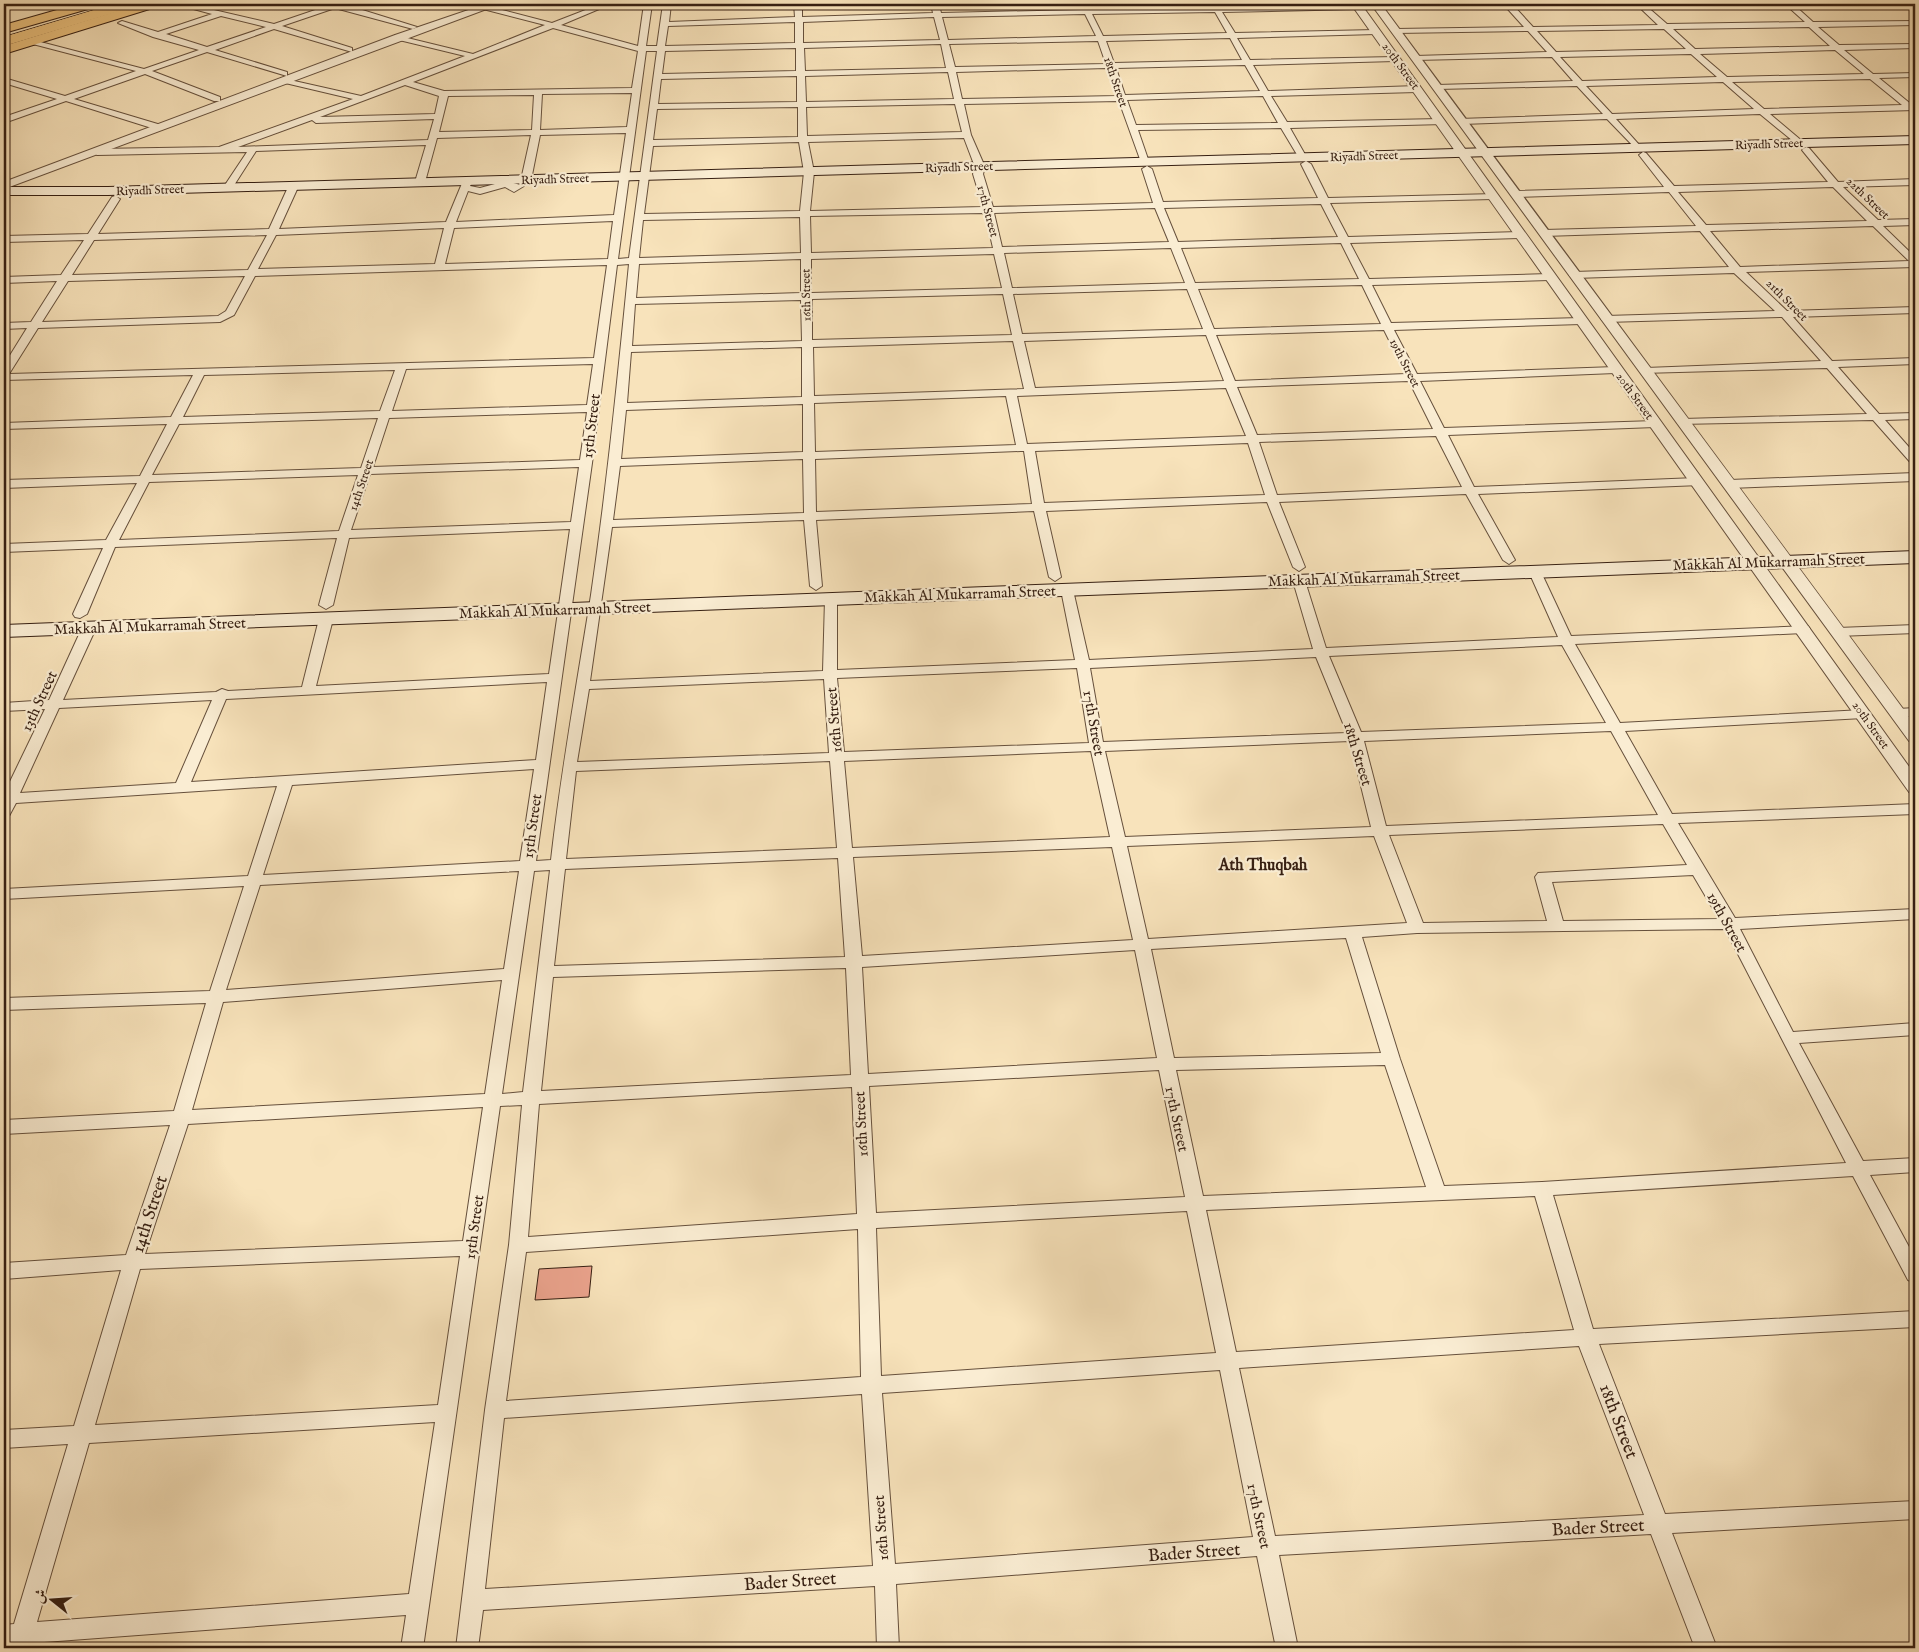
<svg xmlns="http://www.w3.org/2000/svg" width="1919" height="1652" font-family="'IM FELL English',Amiri,serif">
<rect width="100%" height="100%" fill="#f8e3bb"/>
<filter id="stains"><feTurbulence type="fractalNoise" baseFrequency=".004" numOctaves="4"/><feColorMatrix values="0 0 0 0 .2 0 0 0 0 .09 0 0 0 0 .02 0 0 0 .5 -.17"/></filter>
<radialGradient id="worn" r=".72"><stop offset=".6" stop-color="#630" stop-opacity="0"/><stop offset="1" stop-color="#630" stop-opacity=".3"/></radialGradient>
<path fill="#eba38d" stroke="#361f12" d="M592,1266L589,1297L535,1300L539,1269Z"/>
<g fill="none" stroke-linecap="round" stroke-linejoin="round">
<g stroke="#66503c" stroke-width="2">
<path id="minor" d="M175,4H188L274,24L327,6L326,4H343L417,27L413,29L335,8L282,26L352,48V52L274,29L215,50L287,72V76L207,52L152,71L220,97V101H214L145,74L74,99L161,125V129L158,130L66,101L4,123V117L57,99L4,83V78L65,96L136,71L29,43V39L144,69L199,50L153,37L118,23L122,21L158,32L212,14ZM221,16L266,27L207,47L166,34Z
M601,4H611L561,25L638,46L644,4H652L646,46H657L663,4H671L669,22L795,17L794,4H802V17L933,13L931,4H939L941,13L1082,10L1080,6L1084,4L1090,10L1212,7L1210,4H1218L1220,7L1362,5V9H1359L1222,12L1235,33L1376,30L1380,32L1376,34L1237,38L1250,60L1395,57L1399,59L1395,61L1253,65L1268,91L1417,86L1421,89L1417,92L1271,96L1287,122L1441,119L1444,120V124L1290,128L1307,158L1303,161L1299,158L1281,128L1138,130L1149,162L1145,165L1141,162L1119,101L964,104L971,135L985,167L983,174L993,207L1153,203L1142,169L1147,166L1152,169L1163,202L1318,198L1301,164L1306,161L1311,164L1328,198L1496,194V198L1493,199L1330,203L1348,237L1519,232L1524,235L1519,238L1350,243L1369,279L1549,274L1554,277L1549,280L1372,285L1391,323L1581,318L1586,321L1581,324L1394,330L1417,374L1615,367L1620,370L1615,373L1420,381L1444,428L1655,421L1661,424L1655,427L1448,435L1474,487L1696,478L1700,479V485L1478,494L1515,560L1509,564L1503,560L1466,494L1279,502L1305,567L1299,571L1293,567L1267,502L1046,511L1061,577L1055,581L1049,577L1034,511L816,520L822,586L816,590L810,586L804,520L612,527L590,681L823,671L825,599L831,595L837,599V670L1075,660L1061,590L1067,586L1073,590L1089,660L1313,649L1293,581L1299,577L1305,581L1326,648L1558,637L1529,572L1535,568L1541,572L1571,636L1808,626L1810,629L1803,633L1575,644L1620,723L1863,710L1870,714L1863,718L1625,731L1672,814L1915,804V814L1678,823L1735,918L1915,909V919L1740,929L1793,1032L1915,1023V1035L1799,1043L1863,1161L1915,1158V1172L1870,1175L1915,1258V1283L1908,1280L1853,1176L1553,1195L1593,1329L1915,1311V1327L1599,1344L1665,1514L1915,1501V1519L1672,1533L1717,1648H1695L1651,1534L1279,1555L1298,1648H1276L1257,1556L896,1584L899,1648H877L875,1586L483,1610L478,1648H456L485,1410L509,1245L522,1105L500,1106L423,1648H401L406,1615L31,1643L29,1648H7L8,1645H4V1625L14,1624L68,1444L4,1448V1430L74,1426L121,1270L4,1279V1263L126,1255L170,1125L4,1134V1120L174,1111L206,1003L4,1010V998L210,991L244,886L4,899V889L248,876L277,786L16,803L9,816L4,818V794L45,709L4,711V703L49,700L82,628L89,624L96,628L63,700L216,692L222,689L228,691L302,687L319,619L326,615L333,619L316,686L549,674L570,529L349,538L333,605L326,609L319,605L337,538L115,547L87,614L80,618L75,617L73,614L103,548L4,552V544L106,540L137,483L4,488V480L140,476L167,424L4,429V423L171,417L193,375L4,380V365L27,328L4,329V323L31,322L57,281L4,283V277L61,275L84,240L4,242V236L88,234L112,197L115,196L120,199L98,234L269,229L289,185L294,182L299,185L279,229L446,222L463,181L468,178L473,181L470,186L480,188L506,181L524,186L514,192L505,187L480,194L468,191L456,222L614,215L626,133L540,135L531,180L526,183L521,180L531,135L437,138L425,182L420,185L415,182L426,145L256,151L231,190L228,191L223,188L247,152L97,155L93,152L97,149L219,147L353,99L281,82V78L361,96L465,56L395,39V35L473,54L545,25L483,9V5L552,23ZM1215,12L1227,33L1103,36L1092,14ZM1085,14L1096,36L948,40L942,17ZM934,17L940,40L803,43V22ZM795,22V43L665,46L668,26ZM553,28L638,51L632,88L444,91L413,82ZM1230,38L1242,60L1114,63L1106,41ZM1098,41L1106,64L955,67L949,44ZM941,44L946,68L805,71L804,48ZM796,48V71L662,74L665,51ZM646,51H657L629,258L618,259ZM1245,65L1260,91L1125,95L1116,68ZM1107,68L1117,96L962,99L956,72ZM948,72L954,99L806,102L805,76ZM797,76V102L658,104L661,79ZM405,85L439,96L435,114L320,117ZM632,93L627,127L540,130L542,94ZM534,95L532,130L439,132L448,96ZM1263,96L1278,123L1136,125L1127,100ZM955,104L962,132L807,136L806,107ZM798,107V137L653,140L657,109ZM434,119L428,140L238,147L312,120L316,123ZM964,138L975,167L973,174L983,207L810,211L814,172L808,142ZM799,142L804,172L800,211L644,214L653,146ZM1321,204L1338,237L1178,242L1164,208ZM1155,208L1169,242L1002,247L994,213ZM985,213L993,248L811,253L810,216ZM800,217L801,253L639,258L643,220ZM613,221L608,259L445,264L454,228ZM444,228L435,264L258,269L276,235ZM267,235L248,270L72,275L94,240ZM1341,243L1359,279L1195,283L1181,248ZM1171,248L1185,283L1012,288L1004,253ZM994,254L1002,288L811,293V259ZM801,259V293L636,298L639,264ZM629,264C618,375 607,485 591,595C577,683 561,771 551,860L536,861L592,463L617,265ZM607,265L594,358L9,374L38,328L220,322L234,315L255,276ZM245,276L226,311L218,316L42,322L68,281ZM1362,285L1381,324L1214,329L1198,289ZM1187,289L1203,329L1022,334L1013,294ZM1003,294L1012,335L812,340V299ZM801,300L802,341L632,346L635,304ZM1384,330L1406,374L1235,381L1216,335ZM1206,335L1224,381L1035,388L1024,341ZM1013,341L1024,389L814,396L813,347ZM802,347V397L627,403L631,352ZM593,364L587,405L392,411L406,369ZM395,370L380,411L183,417L204,375ZM1409,381L1433,429L1257,435L1237,387ZM1226,388L1246,436L1027,444L1017,396ZM1006,396L1016,445L815,452L814,403ZM803,404V452L621,459L626,410ZM587,412L580,460L373,467L389,418ZM378,418L361,468L152,475L179,424ZM1436,436L1462,487L1277,495L1259,442ZM1248,443L1265,495L1044,503L1035,451ZM1021,451H1024L1032,504L816,512L815,459ZM803,459L804,513L613,520L620,466ZM579,467L571,522L351,530L370,474ZM358,475L339,531L119,540L149,482ZM1562,645L1606,723L1361,732L1329,656ZM1316,657L1347,733L1103,742L1090,668ZM1077,668L1089,743L844,752L837,678ZM824,679L829,753L577,762L589,689ZM547,682L536,760L191,782L226,699ZM212,700L176,783L20,793L59,708ZM1611,731L1658,815L1386,826L1364,741ZM1350,741L1371,827L1125,837L1105,751ZM1091,751L1110,837L852,848L844,761ZM830,761L837,848L566,859L576,771ZM534,769L520,861L263,875L292,785ZM1663,824L1687,865L1538,873L1535,877L1547,921L1423,923L1389,835ZM1374,836L1407,923L1148,939L1127,846ZM1112,847L1133,940L862,956L853,857ZM838,858L845,957L554,966L565,869ZM550,870L523,1092L502,1094L534,871ZM519,871L504,969L226,990L260,885ZM1693,875L1719,919L1563,921L1552,882ZM1725,929L1846,1163L1542,1182L1444,1186L1400,1059L1362,937L1417,933ZM1346,938L1381,1053L1174,1058L1151,949ZM1135,950L1157,1058L868,1074L862,967ZM846,968L851,1075L541,1091L553,977ZM502,980L485,1094L192,1110L223,1002ZM1385,1065L1426,1187L1203,1196L1176,1070ZM1159,1070L1185,1197L876,1213L869,1086ZM852,1087L857,1214L528,1237L539,1104ZM483,1107L463,1241L145,1254L188,1124ZM1535,1196L1574,1330L1236,1352L1206,1210ZM1187,1211L1216,1353L881,1376L876,1228ZM858,1229L861,1377L506,1401L526,1252ZM460,1256L438,1405L95,1425L140,1269ZM1579,1346L1644,1515L1275,1536L1239,1368ZM1220,1370L1253,1537L895,1564L882,1393ZM862,1394L873,1566L485,1589L504,1418ZM435,1422L409,1594L37,1622L89,1443Z
M1378,4H1512L1533,27L1658,25L1636,4H1644L1667,24L1805,22L1785,4H1793L1813,22L1915,21V25L1818,27L1839,45L1915,44V48L1844,50L1873,74L1915,73V77L1879,78L1912,105H1915V110L1770,114L1802,141L1803,143L1799,146L1760,114L1616,119L1642,148L1638,151L1607,119L1462,124L1458,121L1459,119L1603,114L1577,86L1437,89L1433,87L1437,85L1573,81L1552,57L1415,60L1411,58L1415,56L1547,52L1528,31L1396,33L1392,31L1396,29L1524,27L1505,6L1375,8L1374,6ZM1809,27L1830,46L1695,49L1673,29ZM1664,29L1686,49L1556,52L1537,31ZM1835,50L1864,74L1727,77L1700,54ZM1691,54L1717,77L1582,81L1560,57ZM1870,79L1902,105L1764,109L1732,82ZM1723,82L1754,109L1612,114L1586,86Z
M1806,147L1809,148L1838,182L1915,179V185L1843,187L1878,220L1915,219V225L1883,226L1915,257V267L1746,272L1787,311L1915,307V313L1793,317L1832,361L1915,358V364L1838,367L1879,414L1915,413V419L1885,420L1915,454V464L1911,463L1873,420L1679,424L1677,422L1683,419L1867,414L1827,368L1642,373V369L1646,368L1821,361L1782,317L1606,322L1601,319L1606,316L1775,311L1734,273L1574,278L1569,275L1574,272L1729,267L1700,231L1544,236L1539,233L1544,230L1696,226L1669,192L1516,197L1511,194L1516,191L1664,187L1639,155L1643,152L1646,153L1674,186L1828,182L1802,150ZM1833,187L1867,221L1706,225L1678,192ZM1873,226L1909,261L1740,267L1710,231Z
M1915,473V481L1730,488L1724,484L1730,480Z
M1915,625V633L1838,636L1831,632L1838,628Z
M1915,708V716L1898,717L1891,713L1898,709Z"/>
</g>
<g stroke="#66503c" stroke-width="2">
<path id="tertiary" d="M486,4H500L4,189V182L395,35Z
M1351,4H1361L1915,775V794L1909,792Z
M1371,4H1381C1558,245 1738,484 1915,725V742L1909,741Z"/>
</g>
<g stroke="#361f12" stroke-width="2">
<path id="secondary" d="M1915,136V144L108,195H4V187H108Z
M1915,551V563L4,637V625Z"/>
</g>
<g stroke="#361f12" stroke-width="2">
<path id="primary" d="M78,4H97L95,7L4,33V25Z
M140,4H158L156,7L4,54V46Z"/>
</g>
<g stroke="#361f12" stroke-width="1">
<path id="motorway" d="M114,4H135L133,7L4,46V37Z"/>
</g>
<use href="#minor" fill="#faedd3" fill-rule="evenodd"/>
<use href="#tertiary" fill="#faedd3" fill-rule="evenodd"/>
<use href="#secondary" fill="#faedd3" fill-rule="evenodd"/>
<use href="#primary" fill="#ecc27e" fill-rule="evenodd"/>
<use href="#motorway" fill="#ecc27e" fill-rule="evenodd"/>
</g>
<g text-anchor="middle" stroke-width="4.5" stroke-linejoin="round" paint-order="stroke">
<g font-size="12" fill="#361f12" stroke="#faedd3">
<text transform="translate(1401 66) rotate(54)" y="4">20th Street</text>
<text transform="translate(1116 82) rotate(71)" y="4">18th Street</text>
<text transform="translate(1769 144) rotate(-2)" y="4">Riyadh Street</text>
<text transform="translate(1364 156) rotate(-2)" y="4">Riyadh Street</text>
<text transform="translate(959 167) rotate(-2)" y="4">Riyadh Street</text>
<text transform="translate(555 179) rotate(-2)" y="4">Riyadh Street</text>
<text transform="translate(150 190) rotate(-2)" y="4">Riyadh Street</text>
<text transform="translate(1868 198) rotate(44)" y="4">22th Street</text>
<text transform="translate(988 211) rotate(75)" y="4">17th Street</text>
<text transform="translate(806 295) rotate(-91)" y="4">16th Street</text>
<text transform="translate(1787 300) rotate(45)" y="4">21th Street</text>
<text transform="translate(1405 363) rotate(63)" y="4">19th Street</text>
<text transform="translate(1635 396) rotate(54)" y="4">20th Street</text>
<text transform="translate(361 485) rotate(-71)" y="4">14th Street</text>
<text transform="translate(1871 725) rotate(55)" y="4">20th Street</text>
</g>
<g font-size="15" fill="#361f12" stroke="#faedd3">
<text transform="translate(591 426) rotate(-83)" y="5">15th Street</text>
<text transform="translate(1769 562) rotate(-2)" y="5">Makkah Al Mukarramah Street</text>
<text transform="translate(1364 578) rotate(-2)" y="5">Makkah Al Mukarramah Street</text>
<text transform="translate(960 594) rotate(-2)" y="5">Makkah Al Mukarramah Street</text>
<text transform="translate(555 610) rotate(-2)" y="5">Makkah Al Mukarramah Street</text>
<text transform="translate(150 626) rotate(-2)" y="5">Makkah Al Mukarramah Street</text>
<text transform="translate(39 701) rotate(-65)" y="5">13th Street</text>
<text transform="translate(834 720) rotate(-95)" y="5">16th Street</text>
<text transform="translate(1094 723) rotate(80)" y="5">17th Street</text>
<text transform="translate(1358 754) rotate(73)" y="5">18th Street</text>
<text transform="translate(532 826) rotate(-82)" y="5">15th Street</text>
<text transform="translate(1727 922) rotate(61)" y="5">19th Street</text>
<text transform="translate(1177 1119) rotate(78)" y="5">17th Street</text>
<text transform="translate(861 1124) rotate(-93)" y="5">16th Street</text>
<text transform="translate(474 1227) rotate(-82)" y="5">15th Street</text>
<text transform="translate(1259 1516) rotate(78)" y="5">17th Street</text>
<text transform="translate(881 1528) rotate(-94)" y="5">16th Street</text>
</g>
<g font-size="16" font-weight="bold" fill="#361f12" stroke="#faedd3">
<text x="1263" y="870">Ath Thuqbah</text>
</g>
<g font-size="18" fill="#361f12" stroke="#faedd3">
<text transform="translate(149 1214) rotate(-72)" y="6">14th Street</text>
<text transform="translate(1619 1421) rotate(69)" y="6">18th Street</text>
<text transform="translate(1598 1527) rotate(-3)" y="6">Bader Street</text>
<text transform="translate(1194 1552) rotate(-4)" y="6">Bader Street</text>
<text transform="translate(790 1581) rotate(-4)" y="6">Bader Street</text>
</g>
</g>
<rect width="1919" height="1652" fill="none" stroke="#f8e3bb" stroke-width="20"/>
<rect x="5" y="5" width="1909" height="1642" fill="none" stroke="#361f12" stroke-width="2.5"/>
<rect x="10" y="10" width="1899" height="1632" fill="none" stroke="#361f12"/>
<g transform="translate(52 1600) rotate(287)" stroke="#faedd3" stroke-width="4" paint-order="stroke">
<path d="M0-4L9 19L0 12L-9 19Z" fill="#361f12"/>
<text y="-8" font-size="14" font-weight="bold" text-anchor="middle" fill="#361f12">ش</text>
</g>
<rect width="100%" height="100%" filter="url(#stains)"/>
<rect width="100%" height="100%" fill="url(#worn)"/>
</svg>
